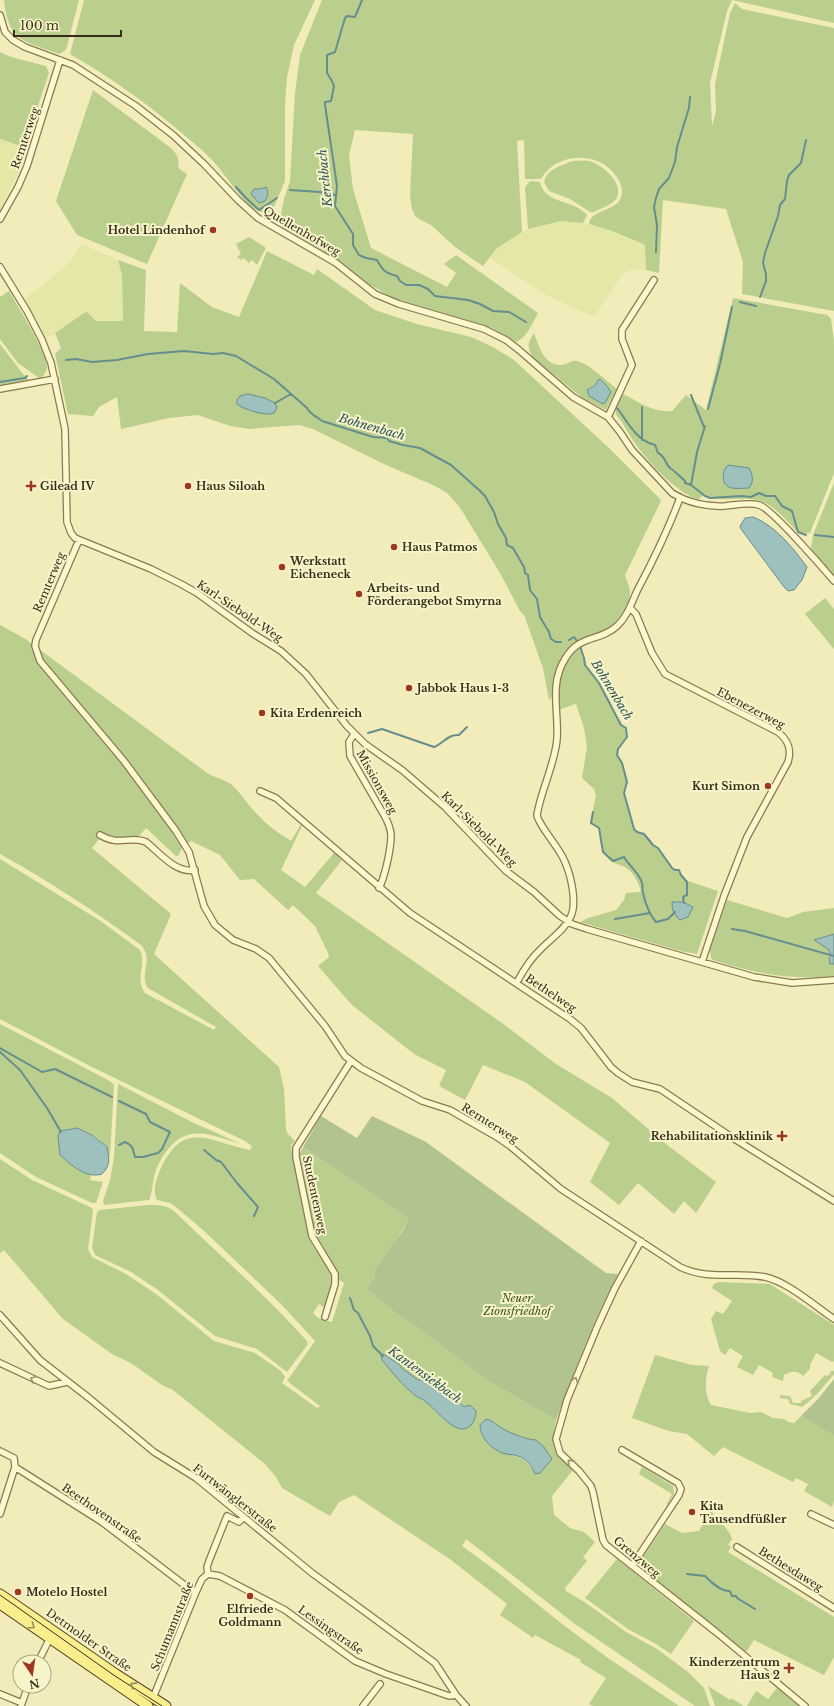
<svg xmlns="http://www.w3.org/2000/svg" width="834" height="1706" font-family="'Libre Baskerville',serif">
<rect width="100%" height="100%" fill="#f1ecb9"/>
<path fill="#e4e7a6" d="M0,139L24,147L18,164L20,169L0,210Z
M561,221L583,223L602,227L645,246L646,270L633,269L622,275L594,317L548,296L490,258L497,248L522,232L536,226Z
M81,244L118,260L122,275L123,321H96L87,312L84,313L47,339H46L23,299L42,286L72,260Z"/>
<path fill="#bacf8d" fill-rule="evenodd" d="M4,0H79L66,50L59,54C25,41 8,42 4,0Z
M84,0H315L294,45L287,77L285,103V181L274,207L271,211L265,213C248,212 226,175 214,162C203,150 190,140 178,130C144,101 108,76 70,54Z
M322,0H834V23L732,0L727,11L710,83L712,126L716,112L715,84L730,13L735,3L742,9L834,28V311L742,294L743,262L726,209L663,200L659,273L646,270L645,245L612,231L589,224C592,206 623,214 622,190C621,182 617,177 612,171C593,151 555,154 541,179H525L524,140L517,141L522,232L497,248L483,266L455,247L431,225L419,219L415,216L412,209L410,196L413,134L355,130L349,155L353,189L371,248L447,287L456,273L444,264L456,255L538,313C533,322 527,338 516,342L492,328L393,298L369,284L334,257L291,232L282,227L280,219L284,199L290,181L295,93L300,55Z
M0,52L11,57L46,66L49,73L24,147L0,139Z
M93,90L171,148C177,154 180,159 178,168L187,174L147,264L77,235L56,201Z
M573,161C578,161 584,160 589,161C602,164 627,185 615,200C611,205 600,209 594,212H590L570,199L549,191L544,182C547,169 562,165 573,161Z
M530,181L540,182C545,205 572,198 587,215L583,223L561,221L528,229L525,187Z
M249,237L266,248L257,265L252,260L249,263L244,258L241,260L237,257L241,254L236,244Z
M267,251L314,275L317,269L375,310L417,324L471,337L491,346L514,360L610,449L660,499L661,501L625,575C626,580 630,587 630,592C631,603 615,626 606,630C597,635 585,636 577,641C558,654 555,679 551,699L549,700L543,668L524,615L520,611L500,573L459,506L447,493L435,486L386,465L313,429L299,425L249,429L230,426L198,415L169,418L121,429L117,397L99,407L93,416L68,414L55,354L61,348L55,333L84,313L87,312L96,321H123L122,275L118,260L146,270L144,331L177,332L180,283L212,307L239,317Z
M9,291C17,305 47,353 47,367C47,371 44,375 41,378H39L18,363L0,339V297Z
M733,298L827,315L831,319L834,342V473L810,533L800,534C787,522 774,503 756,500C740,496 718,504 704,494L698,500C668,487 639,453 623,424C622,421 617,417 616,414C615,408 621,399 623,394C639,402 654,413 672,411L686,395L706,410Z
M534,333C539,347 546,370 566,364C571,362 574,359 580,362C592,366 605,380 617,389L606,410L584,399L533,358C527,347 527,343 534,333ZM600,380L606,385L611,392L605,403L589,389L596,385Z
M0,344L23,374L30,381L0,387Z
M834,483V576L811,549L813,535Z
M825,598L834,609V649L805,614Z
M0,625L24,638L207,773C216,778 224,779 232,785C242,794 249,807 259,816C268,826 280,834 291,841L301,824L302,826L281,870L305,887L334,853L342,860L316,893L502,1023L556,1064L612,1098L666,1144L716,1182L696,1213L684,1201L674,1214L638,1183L619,1205L590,1182L610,1143L525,1082L483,1065L465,1100L439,1086L446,1070L414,1054L352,1005L318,966L328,958L329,955L315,926L293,905L288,910L254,879L240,880L220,855L191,841L182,848L178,856H176L146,828L137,838C124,839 114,840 103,834L92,848L171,914L154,954L279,1067L284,1089L286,1129L287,1133L295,1141L291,1145L292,1153L309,1236L312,1244L333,1276V1282L325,1308L319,1304L313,1313L318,1318L332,1322L344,1283L339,1280L336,1269L315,1234L299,1154L303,1147L409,1219L367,1289L397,1314L420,1329L485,1379L556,1420C551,1449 552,1450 573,1470L552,1496L554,1515L570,1528L584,1532L595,1542L583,1557L587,1561L565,1588L566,1591L586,1603L626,1632L657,1649L688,1672L704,1688L710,1706H695L575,1624L466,1539L462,1546L495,1570L562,1624L608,1658L679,1706H593L589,1704L606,1678L580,1662L581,1660L535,1635L533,1638L500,1615L507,1604L451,1560L354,1495L339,1502L330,1516L282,1488L276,1477L265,1464L173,1390L162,1385L131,1363L112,1354L63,1319L4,1250L0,1253V1159L32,1180L92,1208L93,1212L88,1249L92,1257L126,1274L156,1294L214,1341L255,1353L281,1371L285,1377L282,1383L317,1408L320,1406L287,1381L315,1341L282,1305L202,1229L177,1208L170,1203L157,1200C152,1191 157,1176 161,1168C184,1119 210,1142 250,1150L252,1146L245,1141L92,1067L0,1019V859L99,920L140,950C147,966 134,978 145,993L214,1030L216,1027L148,988C138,973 155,961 141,945C96,912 49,881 0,854ZM382,1360L399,1364L403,1369L418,1380H428L438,1383L446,1392L455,1397L464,1407L471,1405L476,1411L450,1424L426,1401L416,1396L406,1387ZM495,1423C501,1430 527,1440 536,1440L548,1453L538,1474H535C521,1444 494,1462 480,1430Z
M579,645C582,652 583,661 586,666C589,673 595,677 599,683C607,694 615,722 626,728L627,737L618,749L617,755L622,763L627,782L624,793L634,829L637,832L644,834L653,845L658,848L672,868L675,870H679L685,880L718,891L697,954L680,951L580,922L588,918L616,910L624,900L626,893L640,892L641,890C638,884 636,876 630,871C621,862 612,867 604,853C600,847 600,836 599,828L590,824L596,795L594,789L582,778L587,747L584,728L576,704L558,710C556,687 559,659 579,645Z
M727,900L787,918L803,912L834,908V934L814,940L828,949L831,955L829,959L830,964H834V976C789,980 756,974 713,960L711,958L710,949Z
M0,1024L110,1081L114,1085L110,1157C107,1143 93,1133 79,1129C73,1127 66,1130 60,1131L75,1168L91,1175L90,1180L103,1182L96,1203H92L36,1177L0,1153Z
M118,1084L192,1122L241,1144C215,1137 191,1123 170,1147C163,1155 158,1163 155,1173C152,1182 153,1192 149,1200L104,1205L103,1201L110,1180L114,1157Z
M148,1205C158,1205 166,1205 174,1211C218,1254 266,1295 307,1341L308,1344L287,1372L257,1349L215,1336L158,1290L131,1272L95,1255L92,1248L97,1212L100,1210Z
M719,1282L770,1284L834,1325V1361L832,1362L816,1353L810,1365V1369L803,1376C797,1370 791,1371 784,1375L783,1381L772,1377L773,1373L759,1365L753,1375L737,1367L743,1356L730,1348L725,1355L720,1351L711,1319L716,1311L723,1314L732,1301L712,1288L714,1284Z
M655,1355L692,1365L709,1366C705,1378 704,1394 711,1405L750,1413L761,1412L773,1418L784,1419L788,1422L794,1423L801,1416L834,1436V1500L832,1507L804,1491L808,1484L796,1478L793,1482L723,1447L714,1456L687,1434L669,1431L632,1418Z
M831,1371H834V1374C824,1386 815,1398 802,1407L790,1404L788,1399L780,1398V1395L790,1396L793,1403H801V1401L812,1396L810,1391L825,1375L828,1376Z
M642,1467L673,1486L674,1494L667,1505H666L672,1494L639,1474Z
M711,1510C716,1521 729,1527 732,1539L728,1545L731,1547L728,1552L834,1617V1657L824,1675L754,1640L746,1652L642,1569L641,1565L643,1557L665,1524L682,1533L699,1531Z
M617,1559L694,1621L671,1654L656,1644L628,1629L585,1598Z
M708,1686L730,1700L731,1698L744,1706H715Z
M777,1688L799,1706H747L756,1691L768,1699Z"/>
<path fill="#b1c38e" d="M321,1116L357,1138L372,1116L426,1142L606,1273L618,1274C593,1321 575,1370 556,1420L485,1379L420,1329L397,1314L367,1289L375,1276V1270L402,1232L409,1219L303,1147Z
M834,1379V1436L801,1416L819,1398Z"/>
<path fill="#9ec1be" stroke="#668e8d" d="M266,187C269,193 268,196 265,201L259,203L251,194L254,189H260Z
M600,379L606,385L611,392L605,403L603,404L589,396L587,390C594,386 594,388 598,380Z
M248,394L265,398L275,403L277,407C276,409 275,412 274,413C268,417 242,409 237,404V400L240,396Z
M728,465L749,468C753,475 754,482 749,488C744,488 737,489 732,488C721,486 721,472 728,465Z
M753,517C776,526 793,548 807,567L802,580L794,590L788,591L784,587L741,529L740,526L745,518Z
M672,902H683L693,907L688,917L680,920C674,914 672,911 672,902Z
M834,934V964H830L829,959L831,955L828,949L814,940Z
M77,1128L92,1135L107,1147C109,1158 111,1165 102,1174C86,1179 71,1165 60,1155L58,1136L60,1131Z
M383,1354L399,1364L403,1369L418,1380H428L438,1383L446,1392L455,1397L464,1407L470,1405L476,1411C476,1416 474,1422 471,1425C458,1440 436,1409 426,1402C423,1399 419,1398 416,1396C403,1386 392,1372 382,1360L381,1355Z
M486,1419C491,1420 493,1422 497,1425C504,1431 527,1440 536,1440L544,1447L552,1459L540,1473L535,1474C532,1466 527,1459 518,1456C514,1454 510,1455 506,1454C493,1451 480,1438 480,1425Z"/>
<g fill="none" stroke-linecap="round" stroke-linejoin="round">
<path stroke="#668e8d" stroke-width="2" d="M362,0L355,17L347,16L345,18L335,52L327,55V73L332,81L334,86L331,101L325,102V105L337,186L335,206L353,234V245L359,255L366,258L377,260C383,271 385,273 397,276L400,281L406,285H419L428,289L435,296L468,300L480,304L493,311L509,312L526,322
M236,187L246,198L259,210L277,198
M290,190L320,192L335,195
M656,252L657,225L654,207L656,198L659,189L669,178L675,162L677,147L689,108L690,97
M760,297L766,281V274L763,263L765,253L778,216L780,205L785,199L787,181L789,175L801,163L806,140
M740,302L756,306
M66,360L76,359L92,362L117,360L148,354L184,351L213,354L223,353L236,356L274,379L307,408C311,415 316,416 322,421L373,437L387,438L389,441L403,445L420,448L451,465L479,490L485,496L494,512L498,524L506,538L507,545L513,548L524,567L525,573L528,575L530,590L537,599L540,617L549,632L551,639L556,642H561
M0,382L25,378L27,376
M691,395L704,427
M275,403L291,394
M642,407V440
M616,408L618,409C628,423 637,441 655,445L658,453C665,456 665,463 670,468C676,472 680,477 685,481V483L691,485L705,496L710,498L741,496L751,497L759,493L766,496H775L782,506L792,511L798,532L806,535
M708,409L720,364L732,307
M691,485L697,452L705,426
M815,535L834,537
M569,640L574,637L577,641
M580,646L584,658L585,665L599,683L621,725L626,728L627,737L618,749L617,755L622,763L627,782L624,793L634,829L637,832L644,834L653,845L658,848L672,868L675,870H679L681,875L687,882V895L683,897L684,903
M368,733L382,729L434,747C444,743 448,734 459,735L467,727
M593,812L591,823L599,828L603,852L613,861L624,857C629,866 640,874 642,883C643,886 642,890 643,893C645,902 649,914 656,922L668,919L675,912
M615,919L650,913
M732,929L745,931L834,956
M0,1048L42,1072L55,1069L112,1097
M0,1052L20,1070L47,1108L61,1132
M119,1145L125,1142C133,1145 133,1149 135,1157H143L158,1153L162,1149L170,1132L150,1122L146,1114L119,1101
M204,1150L216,1160L221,1162L237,1183L258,1207L254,1216
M350,1298L354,1310L358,1313L370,1336L373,1346L383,1356
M687,1574L705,1576C711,1582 721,1592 730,1591L732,1596H736L737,1598L755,1609"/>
<g stroke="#887a53" stroke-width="8">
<path id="street" d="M0,15L5,32L13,40L25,47L73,65L136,106L173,135L204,164L238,200L258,218L336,263L375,294L399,304L484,329L506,340L519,350L573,397L608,417L620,432L632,450L672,493C688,503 708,507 725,506C736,505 748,502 759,505C771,508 823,568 834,581
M0,219L18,187L27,166L60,60
M0,267L27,311L42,340L51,363L65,429L67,522L71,533L75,538L151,569L181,584L197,593L252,633L281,651L306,674L347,726L365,744L402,770L445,807L506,871L534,892L560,916L572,924L587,929L754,977L792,983L834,980
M0,389L55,379
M608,417L632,365L622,339V330L654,280
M79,540L36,640L35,646L40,661L124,761L176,831L189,852L204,906L215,925L233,940L256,949L269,958L325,1026L345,1056L361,1068L422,1101L450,1110L497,1137L510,1146L561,1189L680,1267C710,1281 735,1271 765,1277C788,1282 815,1306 834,1319
M630,608L636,614L652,653L665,674L778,732C788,740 792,749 788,762L747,837L724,896L702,962
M354,734L349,742L350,756L384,815C388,822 391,828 391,836C391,848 385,877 379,888
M260,791L276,798L410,913L570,1019L581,1028L611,1067L618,1073L632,1082L660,1089L733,1138L834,1201
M100,835C120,847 130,835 146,842C160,853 176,874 195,870
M517,982C523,971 530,959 540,950C550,939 565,930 571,916C577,902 571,876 565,862C560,848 538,825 537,815C541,790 555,764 557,739C559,712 549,684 565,659C579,634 600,642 617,626C628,616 632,601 638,589C654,559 668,530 680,498
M641,1241L615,1288L598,1325L567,1400L556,1439L560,1453L579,1471L591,1486L593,1492L603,1540L606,1545L716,1632L805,1706
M0,1315L40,1360L89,1398L154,1452L196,1478L312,1573L435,1663L456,1695L466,1706
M325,1317L335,1284V1274L312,1236L296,1157V1148L351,1061
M0,1363L49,1386L67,1382
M622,1450L678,1483L681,1489L679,1495L632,1566
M0,1451L14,1458L15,1467L102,1522L191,1590L196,1592
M0,1514L15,1467
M811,1514L834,1525
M737,1547L834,1608
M208,1574L220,1576L285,1610L355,1661L386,1674L449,1696L456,1695
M208,1574L207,1567L209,1561L227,1516L239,1522L244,1517
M38,1662L50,1638
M0,1694L22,1703
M153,1698L196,1592L202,1579L208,1574
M21,1706L28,1686
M363,1706L380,1684"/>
</g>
<g stroke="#554628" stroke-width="11">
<path id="primary" d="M0,1594L116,1674L166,1706
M0,1604L148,1706"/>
</g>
<use href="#street" stroke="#fcf7cd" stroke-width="5.5"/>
<use href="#primary" stroke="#f9ee8c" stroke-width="9"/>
<path stroke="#362d19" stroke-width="1" d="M0,1595L115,1676L162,1706"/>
</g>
<defs><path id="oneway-chevron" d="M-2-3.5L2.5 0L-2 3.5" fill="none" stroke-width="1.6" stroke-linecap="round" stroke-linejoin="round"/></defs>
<g stroke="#999273">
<use href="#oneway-chevron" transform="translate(33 1379) rotate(-155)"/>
<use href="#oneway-chevron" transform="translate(575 1380) rotate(-69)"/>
<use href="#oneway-chevron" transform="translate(570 1462) rotate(-136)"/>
</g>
<g stroke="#988e52">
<use href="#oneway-chevron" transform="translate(32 1626) rotate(35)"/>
<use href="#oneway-chevron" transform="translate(133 1685) rotate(-147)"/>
</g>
<g fill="#9c381e" stroke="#f8f4c9" stroke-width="1.5">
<circle cx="213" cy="230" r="4"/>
<path d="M29 480h4v4h4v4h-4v4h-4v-4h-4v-4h4z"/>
<circle cx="188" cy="486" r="4"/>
<circle cx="394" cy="547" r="4"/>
<circle cx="282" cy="567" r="4"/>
<circle cx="359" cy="594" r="4"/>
<circle cx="409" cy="688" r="4"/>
<circle cx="262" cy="713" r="4"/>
<circle cx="768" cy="786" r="4"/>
<path d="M780 1130h4v4h4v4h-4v4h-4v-4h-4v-4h4z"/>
<circle cx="692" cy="1512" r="4"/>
<circle cx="18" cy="1592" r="4"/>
<circle cx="250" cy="1596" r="4"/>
<path d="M787 1662h4v4h4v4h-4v4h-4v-4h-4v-4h4z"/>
</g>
<g text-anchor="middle" stroke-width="4" stroke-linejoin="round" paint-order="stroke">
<g font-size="11" fill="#362d19" stroke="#f8f4c9">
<text transform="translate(25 138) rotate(-71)" y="4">Remterweg</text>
<text transform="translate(302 231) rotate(30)" y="4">Quellenhofweg</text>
<text transform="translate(49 582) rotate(-67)" y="4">Remterweg</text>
<text transform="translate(240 611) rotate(34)" y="4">Karl-Siebold-Weg</text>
<text transform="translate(751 708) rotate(28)" y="4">Ebenezerweg</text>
<text transform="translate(377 782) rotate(61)" y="4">Missionsweg</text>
<text transform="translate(479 829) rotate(45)" y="4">Karl-Siebold-Weg</text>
<text transform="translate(551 993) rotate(34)" y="4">Bethelweg</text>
<text transform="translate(490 1123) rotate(32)" y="4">Remterweg</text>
<text transform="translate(315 1195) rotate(78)" y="4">Studentenweg</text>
<text transform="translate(235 1498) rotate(38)" y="4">Furtwänglerstraße</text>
<text transform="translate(102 1513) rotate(35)" y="4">Beethovenstraße</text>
<text transform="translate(637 1557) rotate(40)" y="4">Grenzweg</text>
<text transform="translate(791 1569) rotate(32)" y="4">Bethesdaweg</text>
<text transform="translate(172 1626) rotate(-68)" y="4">Schumannstraße</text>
<text transform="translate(331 1630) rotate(35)" y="4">Lessingstraße</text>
<text transform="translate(89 1640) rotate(35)" y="4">Detmolder Straße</text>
</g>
<g font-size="11" font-weight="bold" fill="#362d19" stroke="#f8f4c9" text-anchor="start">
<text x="205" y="234" text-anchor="end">Hotel Lindenhof</text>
<text x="40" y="490">Gilead IV</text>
<text x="196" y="490">Haus Siloah</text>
<text x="402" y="551">Haus Patmos</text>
<text x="290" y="565">Werkstatt<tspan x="290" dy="13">Eicheneck</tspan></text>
<text x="367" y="592">Arbeits- und<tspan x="367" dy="13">Förderangebot Smyrna</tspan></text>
<text x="417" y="692">Jabbok Haus 1-3</text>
<text x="270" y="717">Kita Erdenreich</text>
<text x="760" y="790" text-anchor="end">Kurt Simon</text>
<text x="773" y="1140" text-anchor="end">Rehabilitationsklinik</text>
<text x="700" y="1510">Kita<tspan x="700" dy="13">Tausendfüßler</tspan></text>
<text x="26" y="1596">Motelo Hostel</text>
<text x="250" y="1613" text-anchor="middle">Elfriede<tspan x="250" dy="13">Goldmann</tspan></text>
<text x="780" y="1666" text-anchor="end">Kinderzentrum<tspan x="780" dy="13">Haus 2</tspan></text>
</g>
<g font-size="11" font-style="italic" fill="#3b541e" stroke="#f8f4c9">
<text x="517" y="1302">Neuer<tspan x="517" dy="13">Zionsfriedhof</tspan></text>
</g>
<g font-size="12" font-style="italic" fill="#275057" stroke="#f8f4c9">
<text transform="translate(325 178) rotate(-96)" y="4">Kerchbach</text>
<text transform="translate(372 427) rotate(16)" y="4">Bohnenbach</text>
<text transform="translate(612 690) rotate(59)" y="4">Bohnenbach</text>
<text transform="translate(425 1375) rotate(36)" y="4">Kantensiekbach</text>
</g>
</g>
<g transform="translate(32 1674) rotate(167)"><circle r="19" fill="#f8f4c9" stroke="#aaa483"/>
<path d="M0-3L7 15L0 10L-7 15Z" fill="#9c381e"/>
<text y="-6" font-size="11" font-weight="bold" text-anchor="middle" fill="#362d19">N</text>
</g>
<path d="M14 30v6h107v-6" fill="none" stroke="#362d19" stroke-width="2"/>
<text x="20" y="30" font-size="12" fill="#362d19" stroke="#f8f4c9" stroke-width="3" paint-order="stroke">100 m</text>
</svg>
